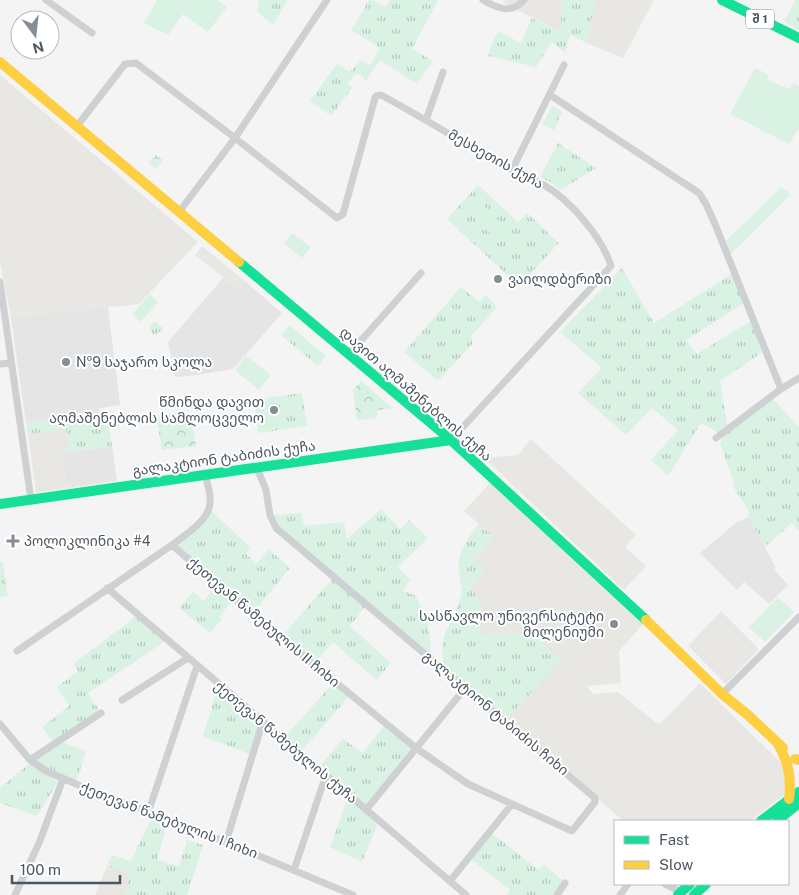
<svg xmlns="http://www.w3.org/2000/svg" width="799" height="895" font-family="'Public Sans','Noto Sans Georgian',sans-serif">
<defs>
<pattern id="grass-tufts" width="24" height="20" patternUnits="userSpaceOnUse" patternTransform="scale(1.25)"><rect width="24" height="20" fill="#d9f2e3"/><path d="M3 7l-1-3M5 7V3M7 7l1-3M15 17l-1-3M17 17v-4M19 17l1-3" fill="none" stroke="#b2c7bb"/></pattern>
<pattern id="forest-crowns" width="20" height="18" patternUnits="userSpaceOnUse" patternTransform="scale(1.25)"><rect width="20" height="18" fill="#d9f2e3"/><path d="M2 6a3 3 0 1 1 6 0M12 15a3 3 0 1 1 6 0" fill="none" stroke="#b2c7bb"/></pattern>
</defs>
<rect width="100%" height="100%" fill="#f4f4f4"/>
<path fill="#e8e7e3" d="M504,0H563L560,32L503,2Z
M595,0H654L623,58L587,43Z
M0,75L198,242L139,304L11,318L0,262Z
M202,246L246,282L238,289L195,255Z
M66,428L70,452L62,454L67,488L36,493L28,434Z
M531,439L636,535L625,547L646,566L624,590L484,458L518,455Z
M491,482L575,562L643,624L619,651L621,683L586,686L594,694L618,692L659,725L700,683L779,761L788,772L785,794L750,821H623L507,718L561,660L542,644L541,634L480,635L481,603L471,587L473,559L494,537L464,511Z
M721,611L759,649L726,684L688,646Z
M107,866L130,872L126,895H95Z"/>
<path fill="#e6e5e6" d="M223,278L238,289L246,282L282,313L233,369L190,376L175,377L168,342Z
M108,307L120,405L99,408V413L26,423L11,318Z
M112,446L117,481L67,488L62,453Z
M749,517L776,568L774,569L788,585L769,604L744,582L737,590L700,553L737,522Z"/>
<path fill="url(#grass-tufts)" d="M259,0H288L273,25L257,11Z
M369,0H374L386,7L390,0H438L412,49L433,61L417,84L380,60L366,80L357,73L348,83L352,88L331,116L310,101L337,64L350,72L361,60L370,65L380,48L351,30Z
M563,0H595L587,43L570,35L565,53L552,42L536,67L487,56L498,31L521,43L532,18L560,32Z
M795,0H799V30L784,22Z
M552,106L562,112L554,130L542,125Z
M558,143L596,168L561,190L550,182L540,177Z
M156,155L163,160L156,169L149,163Z
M478,185L518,222L527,213L559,243L519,286L447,219Z
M622,268L654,323L732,274L744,303L686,340L697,354L751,321L763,352L720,381L728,428L771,397L799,427V531L792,523L765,547L749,517L748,509L734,488V483L720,444L723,436L721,434L701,423L668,476L651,460L678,430L652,408L626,435L578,393L602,368L560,332Z
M461,287L479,302L486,295L497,307L471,336L473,343L438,381L404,352Z
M155,321L164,329L156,334H152L150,330L151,325Z
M289,325L326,356L318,366L281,335Z
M302,393L307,426L258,433L254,400Z
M107,412L112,446L70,452L66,429L28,434L26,423Z
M209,509L250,547L246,554L256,564L269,549L290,568L252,614L234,598L219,617L222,619L210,633L179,608L193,592L204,601L217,584L172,545Z
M381,509L400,529L409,520L428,538L398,567L410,580L403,591L416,596L428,624L432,659L367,604L350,626L391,663L376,680L333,642L314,664L281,637L334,577L276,528L270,515L301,513L304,526L344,522L347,539Z
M479,524L494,537L473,559L485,570L471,587L481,603L480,635L541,634L543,644L561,660L505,721L445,670C436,632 452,628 461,596C463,589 460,580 459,573C457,552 467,539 479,524Z
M0,562H3L8,596L0,597Z
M138,615L167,640L88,693L101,713L59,741L86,751L76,784L30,760L54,744L42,727L69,706L57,687L78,671L74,663Z
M335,681L351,694L300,753L283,739Z
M219,684L263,721L252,755L203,736Z
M386,723L416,748L366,809L379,821L362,862L330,847L349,794L318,768L343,739L363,753Z
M30,763L58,782L37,816L0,803V788Z
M152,817L167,824L157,860L179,866L187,840L203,845L187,895H126L130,872L107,866L112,855L131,861Z
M490,832L539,870L544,864L565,883L557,895H507L510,890L469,858Z"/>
<path fill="url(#forest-crowns)" d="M361,381L393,408L377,410V418L357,420L353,390Z
M185,412L193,430L196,446L162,450L156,416Z"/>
<path fill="#d9f2e3" d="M157,0H217L227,7L208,32L183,14L168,35L144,23Z
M755,68L769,75L767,80L789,89L794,83L799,86V128L789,144L730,114Z
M781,187L791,194L730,255L726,241Z
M478,199L500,222L489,233L467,210Z
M292,233L311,247L302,258L284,243Z
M150,294L158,302L141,322L132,314Z
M246,356L271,375L259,390L235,370Z
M778,597L794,612L765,642L749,627Z"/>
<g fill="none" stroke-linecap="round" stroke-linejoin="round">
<path stroke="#ced0d2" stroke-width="7" d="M46,0L92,33
M483,0C497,8 511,15 524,0
M550,95L699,193L706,204L715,224L781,389
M426,120L443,72
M77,126L125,64L136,63L235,138L337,218L343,214L375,98L376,96L381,95C420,116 458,139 496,162C511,171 529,176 544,185C570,200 602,237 611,266L451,440
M512,170L564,65
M179,212L235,138L327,0
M0,282L31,500
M349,354L421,273
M0,364L11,363
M716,438L781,389L799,378
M172,545C185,535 210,520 210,502C211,493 207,483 205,475
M107,588L466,895
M17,651L172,545L257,618L416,748L468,784L572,831L595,802V798L276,528L270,515L266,490L257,468
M722,694L799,617
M122,700L188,658
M0,724L30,760L46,771L76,784L226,842L353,895
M30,760L101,713
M366,810L466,687
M148,813L197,666
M226,842L263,721
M294,870L326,775
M450,881L512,804
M665,884L681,892
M15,895L39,843L63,779
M557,895L565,883
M620,895L628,884"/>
<path stroke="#16e098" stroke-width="10" d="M722,0L799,38
M239,262L451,440L646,620
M0,504L451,440
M761,821L799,792
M777,821L799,803
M678,895L690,884
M694,895L706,884"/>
<path stroke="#ffcf43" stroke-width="10" d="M0,62L239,262
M646,620L722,694L748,715L783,748
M777,742C788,761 792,777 789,799
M795,759L799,760"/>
</g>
<g fill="#868d94" stroke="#fff" stroke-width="2">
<circle cx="498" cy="279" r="5"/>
<circle cx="66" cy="362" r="5"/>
<circle cx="274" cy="410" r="5"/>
<path d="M10.5 533.5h5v5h5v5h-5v5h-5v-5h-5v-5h5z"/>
<circle cx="614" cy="624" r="5"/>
</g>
<g text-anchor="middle" stroke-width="4" stroke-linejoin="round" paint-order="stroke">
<rect fill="#fff" stroke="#808990" stroke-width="1" x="746" y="9.5" width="28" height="19" rx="4"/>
<g font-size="12" font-weight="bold" fill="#4a5661">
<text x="760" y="23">შ 1</text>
</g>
<g font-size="14" fill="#4a5661" stroke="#fff">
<text transform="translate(496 159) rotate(29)" y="5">მესხეთის ქუჩა</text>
<text transform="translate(416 394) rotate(41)" y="5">დავით აღმაშენებლის ქუჩა</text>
<text transform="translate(224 458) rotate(-8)" y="5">გალაკტიონ ტაბიძის ქუჩა</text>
<text transform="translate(264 622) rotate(40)" y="5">ქეთევან წამებულის II ჩიხი</text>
<text transform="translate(496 713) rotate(40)" y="5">გალაკტიონ ტაბიძის ჩიხი</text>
<text transform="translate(286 742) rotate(40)" y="5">ქეთევან წამებულის ქუჩა</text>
<text transform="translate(169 820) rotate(21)" y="5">ქეთევან წამებულის I ჩიხი</text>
</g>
<g font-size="14" fill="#4a5661" stroke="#fff" text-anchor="start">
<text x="508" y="284">ვაილდბერიზი</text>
<text x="76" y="367">№9 საჯარო სკოლა</text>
<text x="264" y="407" text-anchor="end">წმინდა დავით<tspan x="264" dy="16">აღმაშენებლის სამლოცველო</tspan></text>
<text x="24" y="546">პოლიკლინიკა #4</text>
<text x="604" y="621" text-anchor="end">სასწავლო უნივერსიტეტი<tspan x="604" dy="16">მილენიუმი</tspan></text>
</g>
</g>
<rect x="614" y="820" width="175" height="65" fill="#ffffff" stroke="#b7bbc0"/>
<rect x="624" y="836" width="25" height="8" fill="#16e098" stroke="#b7bbc0"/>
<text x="659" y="845" font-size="15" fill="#4a5661">Fast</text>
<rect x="624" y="861" width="25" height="8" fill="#ffcf43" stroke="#b7bbc0"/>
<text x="659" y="870" font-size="15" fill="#4a5661">Slow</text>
<g transform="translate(35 35) rotate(165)"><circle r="24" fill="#ffffff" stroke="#b7bbc0"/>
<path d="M0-4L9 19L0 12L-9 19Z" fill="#868d94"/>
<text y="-8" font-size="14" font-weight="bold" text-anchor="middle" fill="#4a5661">N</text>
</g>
<path d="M12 875v8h108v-8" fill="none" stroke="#4a5661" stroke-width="2.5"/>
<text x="20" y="875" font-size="15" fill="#4a5661" stroke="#ffffff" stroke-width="4" paint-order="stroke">100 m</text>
</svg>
